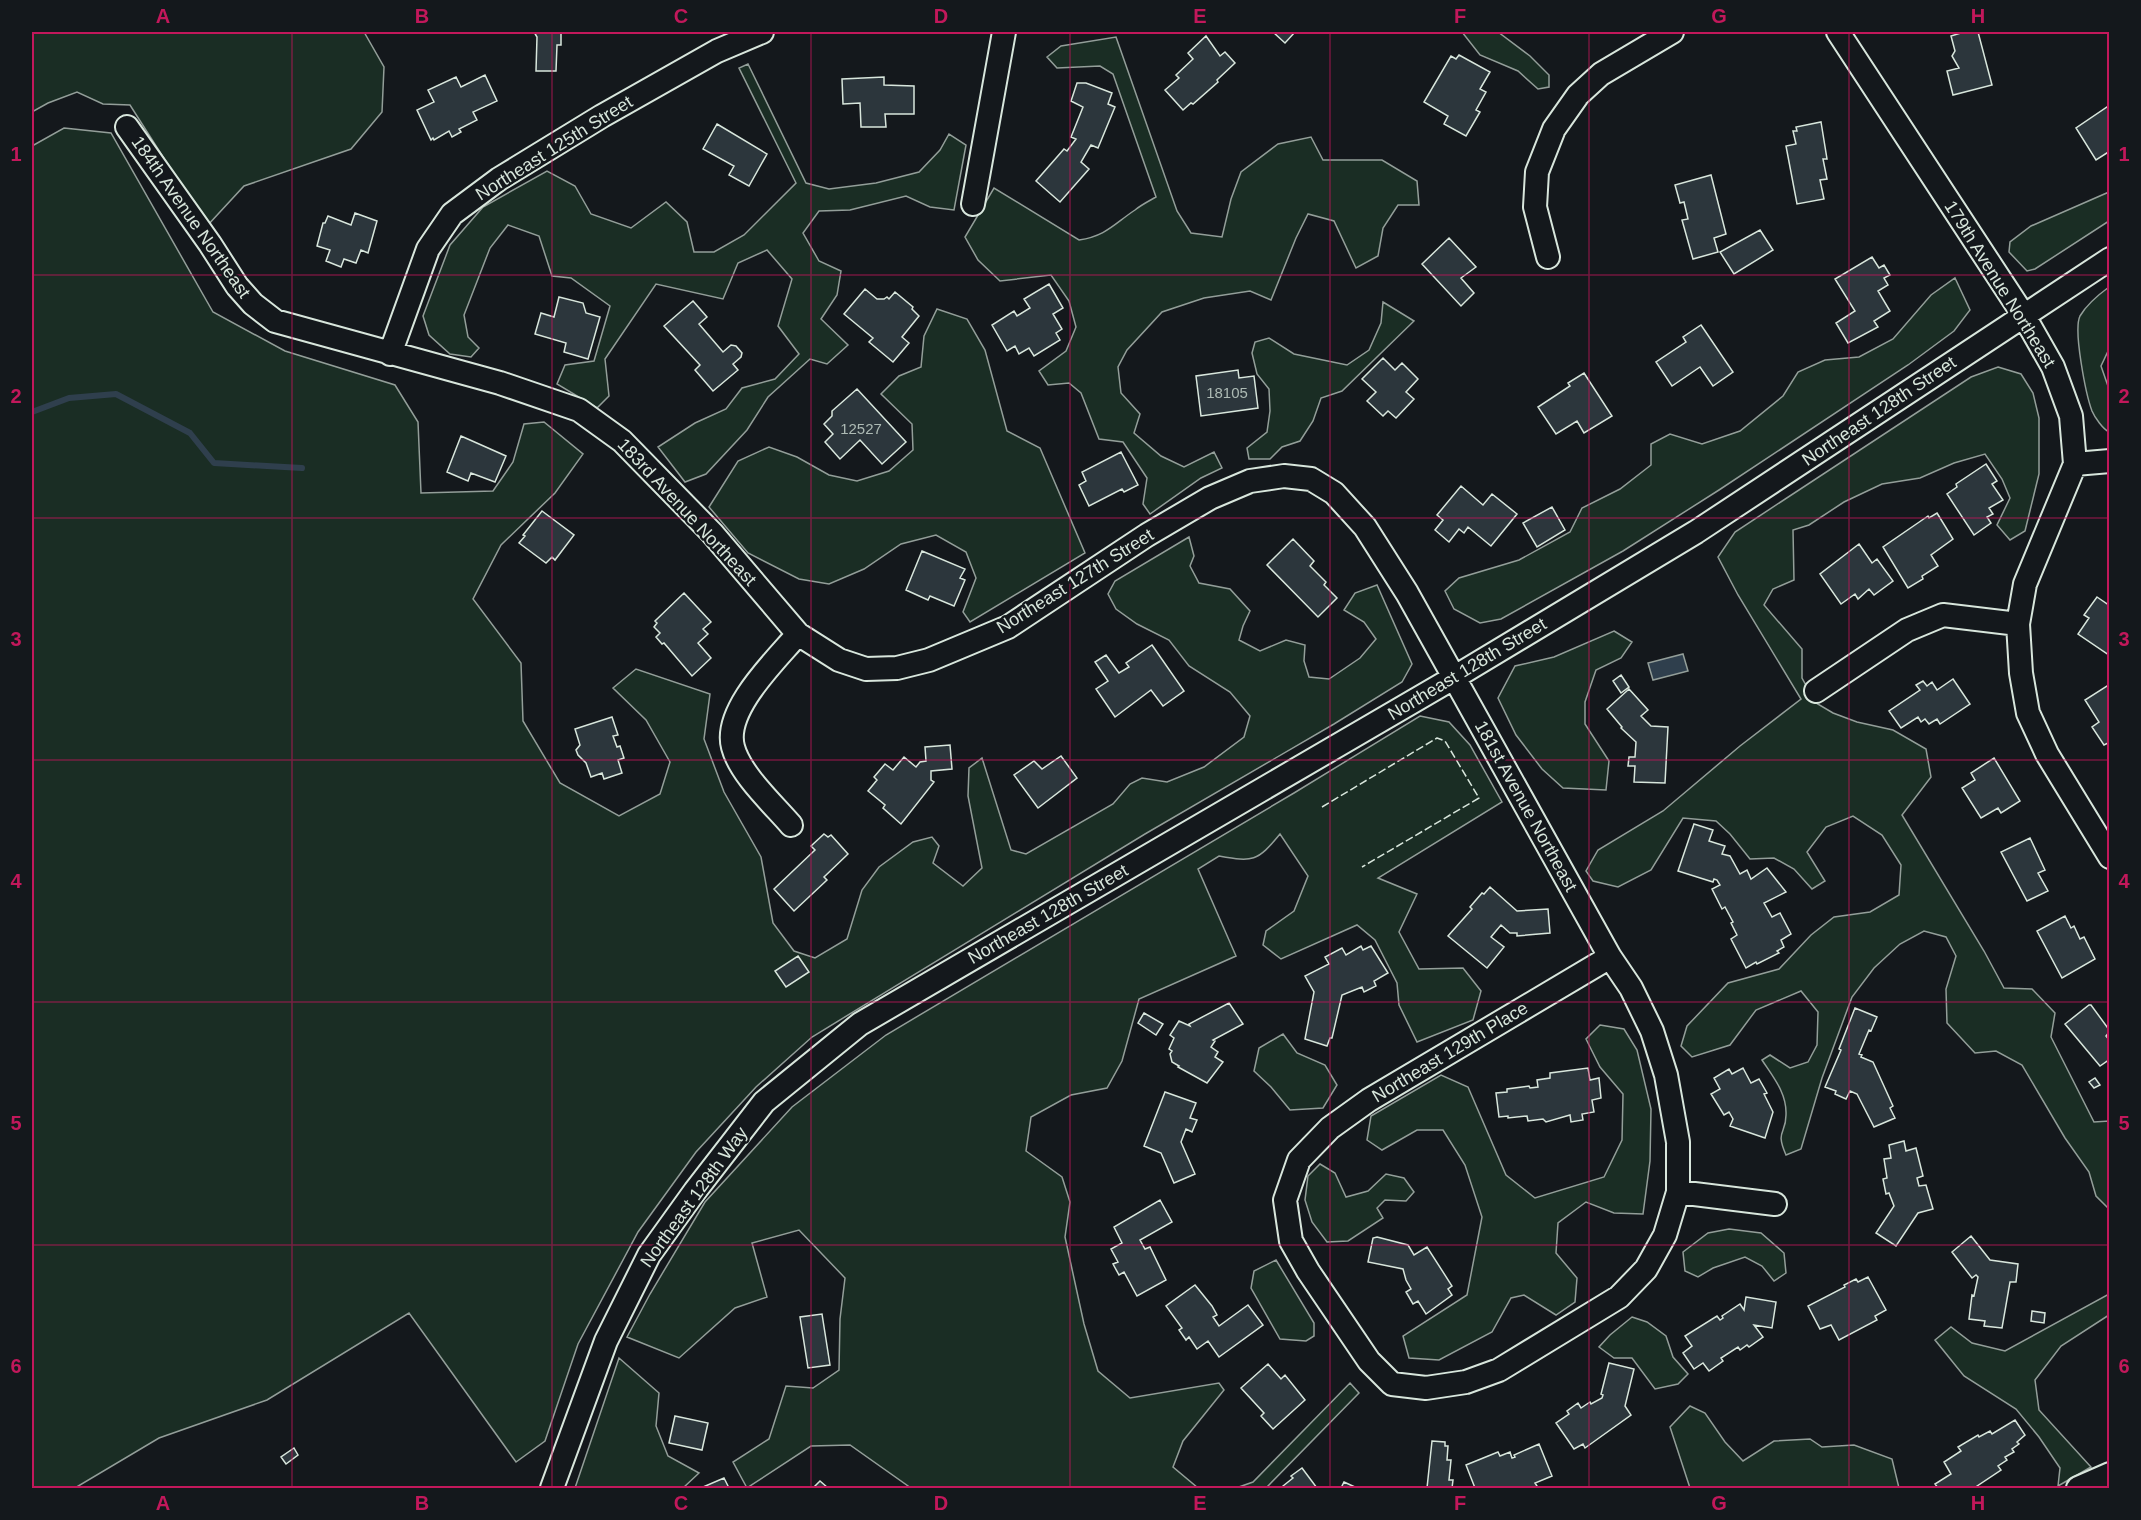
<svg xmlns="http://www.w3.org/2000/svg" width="2141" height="1520" font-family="Arial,sans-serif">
<rect width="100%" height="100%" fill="#14181c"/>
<path fill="#1a2d24" stroke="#939e99" stroke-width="1.5" d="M32,32H364L384,67L382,112L351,149L244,186L207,226L130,105L103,104L77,92L48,103L32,112Z
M1462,32H1498L1530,56L1549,75V87L1538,89L1518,71L1480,55Z
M1116,37L1177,211L1191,233L1222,237L1231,199L1241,172L1278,144L1311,137L1323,160H1382L1417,181L1419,205H1398L1383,228L1378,256L1356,268L1334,221L1308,214L1296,238L1271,300L1250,291L1204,298L1162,312L1127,350L1118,367L1121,393L1140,414L1134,433L1161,456L1184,467L1214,452L1222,468L1201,478L1150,514L1143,504L1147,478L1123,442L1099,439L1081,393L1069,383L1048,385L1039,371L1066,351L1076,327L1069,301L1051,275L1000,281L978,260L965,237L994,188L1079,240C1106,236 1114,224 1135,210C1141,205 1149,201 1156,197L1113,74L1100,66L1057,68L1047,57L1061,46Z
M748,64L806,183L829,189L876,183L919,172L940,150L949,134L966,145L954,210L930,207L906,196L850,210L819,211L803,233L819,261L841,271L837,295L821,319L848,345L827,364L810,359L768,397L747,430L706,474L685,482L658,447L695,423L726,409L742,388L775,379L799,354L778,326L792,279L767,250L738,263L723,299L656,284L605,359L609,396L597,408L557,384L565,365L594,361L610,306L571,278L552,276L539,236L508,225L490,248L464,315L468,337L479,348L471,357L450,354L429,335L423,316L450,245L483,207L547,171L575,186L591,214L631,228L666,202L687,222L694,252H714L744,235L796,183L739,68Z
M64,128L111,133L213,312L285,351L395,385L418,422L421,493L493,491L513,462L524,424L544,422L583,454L555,493L501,545L473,599L521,663L523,721L560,783L619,816L660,794L670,762L646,720L613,688L636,669L710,694L704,739L724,792L761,857L773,923L794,951L815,958L847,939L862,890L879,867L913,842L932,837L939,846L933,863L963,886L982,868L968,796L969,768L982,758L1011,850L1026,854L1113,804L1130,784L1142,778L1167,782L1204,767L1244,737L1250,716L1230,692L1189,666L1169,640L1137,624L1116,609L1108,594L1115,581L1189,537L1194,556L1190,566L1199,583L1230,589L1250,611L1243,626L1239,640L1260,651L1286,640L1305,645L1304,661L1309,677L1329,679L1360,658L1376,639L1364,622L1344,610L1355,593L1377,585L1412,664L1402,682L1334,724L1145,834L812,1037L756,1087L696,1152L638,1232L578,1344L545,1441L516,1462L409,1313L267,1400L159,1438L75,1488H32V146Z
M2109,192V221L2035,269L2027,271L2009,252L2010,242L2031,226Z
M1955,278L1970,310L1954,331L1908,365L1719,490L1623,551L1501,619L1480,623L1454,609L1445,591L1459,578L1519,560L1570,532L1582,508L1620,489L1651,465V444L1670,434L1702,444L1740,431L1783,396L1798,372L1825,360L1859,357L1893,339L1931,295Z
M2109,287V349L2101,366L2109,389V432C2103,429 2095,418 2092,411C2086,395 2073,330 2080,316C2087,304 2098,295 2109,287Z
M1383,302L1414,321L1342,391L1321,398L1313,421L1300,441L1282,447L1270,459H1249L1247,448L1267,432L1270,411L1269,389L1257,374L1252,353L1255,342L1269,338L1294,354L1347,365L1369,350L1381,323Z
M937,309L967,319L985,350L1007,431L1040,448L1085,553L970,622L963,612L976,578L966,552L936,535L901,544L864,569L829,584L799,579L748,553L709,507L738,461L769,447L797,457L829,475L857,481L889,471L913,450L912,424L881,394L899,376L921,367L924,336Z
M1998,367L2021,374L2033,393L2039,418V474L2025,531L2010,540L1997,525L2010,498L2002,479L1985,454L1954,463L1920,478L1882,484L1844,502L1809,525L1793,530L1794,580L1773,589L1764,605L1802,649V678L1816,703L1833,713L1857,722L1893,730L1926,749L1931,777L1902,815L1984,951L2004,988L2032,989L2055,1013L2051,1037L2094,1122L2109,1121V1209L2096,1196L2089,1172L2065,1138L2022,1065L1996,1051L1975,1053L1947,1023L1946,989L1956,956L1946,937L1924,931L1900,944L1874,968L1852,997L1822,1078L1801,1149L1786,1155C1775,1130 1786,1135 1786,1115C1787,1093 1773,1077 1762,1060L1770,1055L1790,1068L1808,1062L1817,1045L1818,1012L1801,991L1756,1010L1730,1045L1692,1057L1681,1046L1687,1026L1728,983L1779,969L1811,935L1834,917L1870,912L1899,895L1901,865L1882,835L1853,816L1826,827L1807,852L1825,881L1812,889L1794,869L1774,858L1750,859L1730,834L1716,821L1683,818L1651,870L1618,887L1593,881L1586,871L1598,850L1663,811L1740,746L1801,699L1738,595L1718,557L1735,532L1971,377Z
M1614,631L1632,642L1621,658L1596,670L1585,702V724L1609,761L1606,790L1563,788L1542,769L1516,735L1498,698L1515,666L1554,657Z
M1420,716L1449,722L1470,745L1502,802L1378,878L1417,894L1399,932L1419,969L1463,968L1481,991L1473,1020L1417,1042L1399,1005L1397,983L1375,940L1357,925L1281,959L1263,945L1266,931L1294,911L1308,876L1280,834C1257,862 1253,862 1219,856L1198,869L1236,956L1139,999L1122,1061L1107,1088L1071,1095L1031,1117L1026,1151L1062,1177L1070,1202L1065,1237L1084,1324L1098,1371L1130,1398L1219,1383L1224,1390L1183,1441L1173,1467L1198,1488H911L850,1445L811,1446L747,1488L733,1462L769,1439L786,1386L813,1388L839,1370L840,1319L845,1278L799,1230L752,1243L767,1297L735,1308L679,1358L627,1337L650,1294L705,1202L792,1107L886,1035L1294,793Z
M1600,1025L1624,1029L1637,1050L1651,1109L1650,1161L1643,1214L1614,1213L1586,1202L1558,1223L1556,1253L1577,1278L1575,1302L1556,1315L1524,1295L1511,1298L1492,1332L1439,1360L1409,1358L1403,1336L1467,1295L1482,1217L1465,1165L1443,1130H1417L1382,1150L1367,1140L1371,1116L1441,1075L1468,1087L1506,1175L1535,1198L1604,1177L1622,1140L1623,1094L1600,1067L1586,1039Z
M1283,1034L1297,1053L1325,1065L1337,1085L1323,1108L1290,1110L1271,1087L1254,1071L1259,1048Z
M1320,1164L1335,1173L1346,1197L1368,1191L1386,1174L1404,1178L1414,1192L1406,1201L1385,1200L1377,1208L1383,1218L1348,1241L1327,1242L1312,1222L1305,1200L1308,1176Z
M1729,1229L1761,1233L1784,1253L1786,1273L1774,1281L1762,1266L1745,1257L1713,1268L1698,1277L1685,1271L1683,1252L1708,1233Z
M1276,1260L1314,1323V1336L1306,1341L1280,1339L1251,1288L1254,1271Z
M2109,1294V1315L2061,1346L2035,1380L2039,1410L2091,1467L2058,1486L2060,1468L2039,1437L2016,1409L1964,1376L1935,1340L1951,1327L1972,1343L2005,1351Z
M1632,1317L1647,1322L1666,1336L1673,1357L1688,1374L1678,1384L1655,1389L1632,1358H1614L1599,1347L1610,1335Z
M619,1358L659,1393L656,1426L668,1456L699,1473L683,1488H575Z
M1350,1383L1359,1393L1266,1488H1236L1253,1482Z
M1690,1406L1705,1413L1725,1442L1743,1461L1774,1441L1810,1439L1822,1447L1854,1445L1892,1459L1899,1488H1690L1670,1427Z"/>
<path fill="#2f3f4d" stroke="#939e99" stroke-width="1.5" d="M1683,654L1688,671L1653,680L1648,663Z"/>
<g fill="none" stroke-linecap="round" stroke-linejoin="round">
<path stroke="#2f3f4d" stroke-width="6" d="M32,412L69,398L116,394L190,433L214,463L302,468"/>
</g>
<path fill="#2c363c" stroke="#d8e6dc" stroke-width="1.5" d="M534,32H564L561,33V45H557L556,71H536L537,37Z
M1273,32H1295L1285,43Z
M1964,32H1978L1992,85L1953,95L1947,71L1959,68L1952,56L1955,51L1951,36Z
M1206,36L1220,56L1225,52L1235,63L1217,80L1218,82L1193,104L1191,103L1183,110L1165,90L1179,78L1176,75L1193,59L1188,53Z
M1459,55L1490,72L1480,89L1486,92L1476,110L1480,112L1466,136L1444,124L1448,116L1424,102L1451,56L1456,59Z
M485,75L497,101L473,112L477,120L459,129L461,132L452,137L449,131L434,140L433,138L431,140L417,110L434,102L428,90L456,77L461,87Z
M884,77V85L914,86V114H885L886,127H861L860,103L843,104L842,79Z
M1077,83H1086L1112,93L1108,104L1115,107L1098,148L1091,145L1081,162L1089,169L1060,202L1036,181L1064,149L1067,151L1076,139L1071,137L1083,107L1071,101Z
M2110,105V151L2096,160L2076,128Z
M1821,122L1827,159H1823L1827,179L1820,180L1824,199L1797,204L1786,146L1796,144L1793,131H1797L1796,127Z
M717,124L767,154L749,186L729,175L734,166L703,149Z
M1711,175L1726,234L1714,238L1718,252L1693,259L1682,220L1688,219L1684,202L1680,203L1675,185Z
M355,213L377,221L368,253L361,250L356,263L344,259L341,267L326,261L330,250L317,246L323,223H325L328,216L351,225Z
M1760,230L1773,250L1734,274L1720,252Z
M1449,238L1476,267L1461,278L1474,293L1461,306L1422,264Z
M1872,257L1879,268L1884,265L1890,275L1884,278L1888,285L1878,291L1890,311L1874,321L1878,327L1848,343L1836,323L1855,311L1835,279Z
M1049,284L1063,308L1053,314L1062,329L1056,333L1060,340L1034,356L1029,348L1019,354L1015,346L1007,351L992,325L1014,311L1017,316L1030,308L1024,299Z
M865,289L877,299H884L887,297L889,299L895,292L913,307L912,309L919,316L902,337L909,343L893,362L869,342L873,338L844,314Z
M559,297L583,303L586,313L600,317L588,359L564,352L566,343L535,334L541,313L554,317Z
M693,301L707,317L699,324L723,352L731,345L736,346L742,353L741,357L733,364L738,370L713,391L695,370L700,365L664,326Z
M1701,325L1733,372L1713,386L1700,367L1672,386L1656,362L1686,342L1683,337Z
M1383,358L1395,370L1402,363L1418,379L1406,392L1414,399L1396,418L1388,411L1383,416L1367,401L1376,392L1362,379Z
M1238,370L1239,378L1254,376L1258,408L1201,416L1196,376Z
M1584,373L1612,416L1584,433L1577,421L1556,434L1538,407L1570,386L1568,383Z
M857,389L906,442L882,464L860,440L840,459L825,442L833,434L824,424L832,416V411Z
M461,436L506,456L495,482L471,473L468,481L447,472Z
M1121,452L1138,485L1124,492L1122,489L1089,506L1079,485L1086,481L1082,472Z
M1986,464L1997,481L1992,484L2003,500L1989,508L1993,514L1987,517L1991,523L1974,535L1947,494L1957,487L1956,484Z
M1461,486L1483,505L1492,494L1517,514L1491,546L1468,527L1464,533L1459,529L1449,542L1435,530L1443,520L1437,515Z
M1552,507L1565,530L1537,547L1523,523Z
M542,511L574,535L555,560L552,557L546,563L519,543L525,536L523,535Z
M1937,513L1953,539L1931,555L1938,566L1922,576L1923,579L1908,588L1883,547L1928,516L1929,518Z
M1293,539L1314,561L1310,566L1326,582L1324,585L1337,598L1318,617L1267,565Z
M1859,544L1872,563L1877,559L1893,581L1874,595L1869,589L1858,599L1855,594L1841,604L1820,574Z
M922,551L965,569L960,578L965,580L954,606L930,596L928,600L906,590Z
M684,593L711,622L703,629L708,634L698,643L711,658L692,676L664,643L662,644L656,637L660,633L654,627L657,623L655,621Z
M2097,597L2110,606L2109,655L2078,634L2089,618L2084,615Z
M1152,645L1184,691L1163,706L1151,690L1115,717L1096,689L1108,681L1095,662L1106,655L1119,673L1129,667L1126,663Z
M1621,675L1629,687L1621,693L1613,681Z
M1953,679L1970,704L1940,724L1937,719L1929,724L1925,719L1921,722L1918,717L1901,728L1889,711L1920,690L1916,685L1923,681L1927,686L1932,682L1937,690Z
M2110,684V742L2104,745L2092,727L2099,722L2085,700Z
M1629,689L1648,710L1641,716L1651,726L1668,727L1665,783L1634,782L1635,766H1628L1629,757H1635L1636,742L1621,728L1622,727L1607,709Z
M612,717L618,735L613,736L617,747L620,746L624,758L618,760L622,773L604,779L602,773L591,777L586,763L578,755L576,750L580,745L575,729Z
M950,745L952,769L931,771V780L934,782L901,824L883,808L885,805L868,791L877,780L874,777L885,764L893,770L904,757L916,767L920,762L926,761L925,747Z
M1061,756L1077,778L1038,808L1014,775L1034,761L1042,769Z
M1994,758L2020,801L2001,813L1998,808L1981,818L1962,788L1975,780L1971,773Z
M1694,824L1713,830L1709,841L1725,846L1722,854L1730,856L1740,874L1747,870L1751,879L1767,868L1786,892L1764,903L1772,917L1780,913L1791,934L1781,940L1784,947L1777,951L1779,953L1757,964L1756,962L1746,968L1731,939L1737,935L1731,923L1733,922L1725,907L1722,909L1712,889L1720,885L1717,880L1714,879L1713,882L1678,871Z
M824,834L828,837L831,835L848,854L824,877L827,880L794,911L774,889L815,850L811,846Z
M2030,838L2045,870L2038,873L2048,891L2027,901L2001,852Z
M1490,887L1517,911L1548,909L1550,933L1517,936V933H1510L1501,925L1491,937L1504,947L1487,968L1448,936L1472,909L1470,907L1482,893L1484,894Z
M2065,916L2071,928L2074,926L2080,939L2084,937L2095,959L2062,978L2037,931Z
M1361,946L1363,950L1371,946L1388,973L1374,981L1376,986L1364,992L1362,987L1342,995L1332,1038H1330L1327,1046L1305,1039L1314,992L1305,976L1329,964L1325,957L1342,948L1346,955Z
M798,956L809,972L786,987L775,971Z
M1229,1003L1243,1024L1213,1040L1215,1041L1211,1047L1218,1052L1215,1057L1223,1062L1207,1083L1178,1067L1179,1066L1172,1062L1170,1054L1172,1051L1169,1049L1174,1038L1170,1035L1179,1021L1190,1026L1189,1024Z
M2089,1005H2091L2110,1031L2106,1036L2110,1041V1059L2100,1066L2065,1024Z
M1855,1008L1877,1017L1871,1031L1869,1030L1859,1054L1862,1055L1861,1057L1873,1062L1893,1106L1890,1108L1895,1118L1874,1127L1857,1094L1850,1091L1846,1099L1835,1094L1836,1091L1825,1087L1841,1050L1839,1049Z
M1144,1013L1163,1024L1156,1035L1138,1023Z
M1588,1068L1590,1080L1599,1078L1601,1098L1592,1100L1594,1112L1582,1114L1583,1120L1571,1122L1570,1115L1546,1122L1543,1119L1528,1121L1527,1116L1508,1118V1116L1499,1117L1496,1093L1507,1092V1089L1529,1086L1530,1088L1538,1087L1537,1080L1550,1078V1073Z
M1743,1068L1751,1083L1759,1079L1767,1093L1764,1094L1773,1112L1765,1138L1730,1126L1733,1119L1729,1112L1724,1115L1711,1094L1720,1089L1714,1078L1729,1069L1732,1074Z
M2095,1078L2100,1085L2094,1088L2089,1082Z
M1165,1092L1196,1103L1190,1118L1197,1120L1192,1132L1186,1129L1181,1142L1195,1174L1174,1183L1161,1153L1144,1146Z
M1904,1141L1906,1151L1916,1148L1923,1176L1917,1178L1919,1186L1926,1185L1933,1209L1918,1213L1896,1246L1876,1233L1894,1206L1889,1193L1886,1194L1883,1179L1887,1178L1884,1159L1891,1158L1889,1145Z
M1160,1200L1172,1222L1140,1240L1145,1249L1150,1247L1166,1280L1137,1296L1124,1272L1119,1275L1113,1264L1118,1262L1111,1249L1122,1243L1114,1227Z
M1971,1236L1990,1260L2018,1264L2016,1282H2010L2002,1328L1984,1326L1985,1321L1969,1319L1972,1295L1974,1296L1978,1277L1976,1275L1972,1278L1952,1252Z
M1377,1237L1408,1245L1414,1255L1427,1247L1452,1286L1448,1289L1452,1295L1426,1314L1418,1301L1413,1304L1406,1292L1411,1289L1406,1280L1403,1269L1368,1262L1373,1238Z
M1868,1277L1886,1310L1875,1316L1877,1320L1839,1340L1831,1325L1820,1329L1808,1306L1845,1287L1844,1285L1856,1279L1858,1282Z
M1195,1285L1212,1306L1217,1315L1213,1317L1219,1326L1248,1305L1263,1325L1219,1357L1208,1341L1197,1349L1189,1337L1186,1340L1179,1330L1182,1328L1166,1306Z
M1746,1297L1776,1302L1772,1328L1754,1325L1763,1337L1749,1347L1747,1345L1740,1350L1738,1347L1721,1358L1723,1361L1709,1371L1703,1363L1694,1369L1683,1353L1692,1346L1685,1336L1717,1316L1720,1320L1723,1318L1722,1316L1740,1304L1744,1310Z
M2032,1311L2045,1313L2044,1323L2031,1321Z
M822,1314L830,1365L808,1368L800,1317Z
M1609,1363L1634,1369L1625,1406L1631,1415L1585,1448L1583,1444L1574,1449L1556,1423L1569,1414L1567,1411L1578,1403L1581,1408L1590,1402L1591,1404L1602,1398L1603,1395L1601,1394Z
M1268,1364L1281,1379L1285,1375L1305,1400L1273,1429L1261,1416L1264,1413L1241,1388Z
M675,1416L708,1423L702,1450L669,1443Z
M2015,1420L2025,1435L2017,1442L2019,1444L2012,1449L2014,1452L2005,1457L2007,1460L1998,1466L2001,1470L1974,1488H1938L1935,1484L1951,1474L1944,1462L1961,1451L1958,1447L1978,1435L1979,1437L1990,1431L1992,1434Z
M1432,1441L1445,1442V1446H1448L1447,1460H1451L1449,1480H1453L1452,1488H1427Z
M1539,1444L1552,1476L1535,1483L1537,1486L1531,1488H1475L1466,1465L1498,1452L1500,1456L1510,1452L1512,1458L1515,1457L1514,1455Z
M294,1448L298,1455L286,1464L281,1457Z
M1302,1468L1317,1488H1285L1283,1486L1293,1478L1291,1476Z
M724,1478L729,1488H703V1487Z
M820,1481L828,1488H813Z
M1344,1482L1355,1487V1488H1341Z"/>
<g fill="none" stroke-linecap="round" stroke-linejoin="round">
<g stroke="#d8e6dc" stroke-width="26">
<path id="minor" d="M1838,32L2024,316L2053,367L2071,416L2075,464L2025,584L2018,624L2021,673L2028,713L2047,754L2110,857
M127,127L210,244L237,286L253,304L275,321L500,383L579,410L622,441L712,533L798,634L839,660L866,669L897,668L929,660L1008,627L1147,535L1210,498L1250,481L1284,476L1311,479L1334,493L1365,527L1407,593L1610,957L1631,988L1652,1031L1666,1075L1678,1142V1192L1665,1235L1646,1269L1619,1297L1499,1370L1466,1382L1426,1388L1392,1384L1369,1361L1308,1271L1291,1241L1285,1200L1299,1160L1330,1128L1369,1100L1610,957
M973,204L1004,32
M1548,257L1535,207L1537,172L1554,129L1578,95L1601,74L1672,32
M390,354L428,249L452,214L499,179L602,116L717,51L762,32
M2075,464L2110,461
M1816,691L1907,630L1943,615L2018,624
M791,825C773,804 740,774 733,747C723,710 776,660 798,634
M1678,1192L1775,1204
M552,1488L606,1341L649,1255L695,1191L764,1102L860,1024L1455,677L1696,532L2110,259
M2078,1488L2110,1474"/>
</g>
<use href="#minor" stroke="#14181c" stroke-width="22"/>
<path stroke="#d8e6dc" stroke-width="1.5" stroke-dasharray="8 3" stroke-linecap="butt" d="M1322,807L1437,738L1445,741L1479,798L1362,867"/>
</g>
<path fill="none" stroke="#c2185b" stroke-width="1.5" stroke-opacity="0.55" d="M292,32V1488M552,32V1488M811,32V1488M1070,32V1488M1330,32V1488M1589,32V1488M1849,32V1488M32,275H2110M32,518H2110M32,760H2110M32,1002H2110M32,1245H2110"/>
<g text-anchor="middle" stroke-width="4.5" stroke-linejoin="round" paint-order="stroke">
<g font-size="15" fill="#adbab4">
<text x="1227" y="398">18105</text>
<text x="861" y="434">12527</text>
</g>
<g font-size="18" fill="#d8e6dc" stroke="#14181c">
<text transform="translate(554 148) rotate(-32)" y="6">Northeast 125th Street</text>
<text transform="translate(191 217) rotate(55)" y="6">184th Avenue Northeast</text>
<text transform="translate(2000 284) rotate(58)" y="6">179th Avenue Northeast</text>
<text transform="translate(1879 411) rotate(-34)" y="6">Northeast 128th Street</text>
<text transform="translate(687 512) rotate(47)" y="6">183rd Avenue Northeast</text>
<text transform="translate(1075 581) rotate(-32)" y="6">Northeast 127th Street</text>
<text transform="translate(1467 669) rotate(-31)" y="6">Northeast 128th Street</text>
<text transform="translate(1526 806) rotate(61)" y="6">181st Avenue Northeast</text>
<text transform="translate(1048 914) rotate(-30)" y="6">Northeast 128th Street</text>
<text transform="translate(1450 1052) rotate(-31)" y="6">Northeast 129th Place</text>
<text transform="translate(694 1197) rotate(-54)" y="6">Northeast 128th Way</text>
</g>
</g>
<rect width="2141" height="1520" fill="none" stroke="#14181c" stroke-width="66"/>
<rect x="33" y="33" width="2075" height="1454" fill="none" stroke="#c2185b" stroke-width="2"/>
<g font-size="20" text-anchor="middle" font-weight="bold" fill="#c2185b">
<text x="163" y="23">A</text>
<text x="422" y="23">B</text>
<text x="681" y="23">C</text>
<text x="941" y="23">D</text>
<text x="1200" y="23">E</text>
<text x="1460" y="23">F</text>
<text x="1719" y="23">G</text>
<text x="1978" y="23">H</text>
<text x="16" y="161">1</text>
<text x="2124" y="161">1</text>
<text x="16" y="403">2</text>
<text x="2124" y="403">2</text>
<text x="16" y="646">3</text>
<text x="2124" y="646">3</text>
<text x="16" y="888">4</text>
<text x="2124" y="888">4</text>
<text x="16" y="1130">5</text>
<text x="2124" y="1130">5</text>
<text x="16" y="1373">6</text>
<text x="2124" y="1373">6</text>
<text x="163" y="1510">A</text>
<text x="422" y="1510">B</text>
<text x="681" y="1510">C</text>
<text x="941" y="1510">D</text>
<text x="1200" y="1510">E</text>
<text x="1460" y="1510">F</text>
<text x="1719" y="1510">G</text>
<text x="1978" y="1510">H</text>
</g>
</svg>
